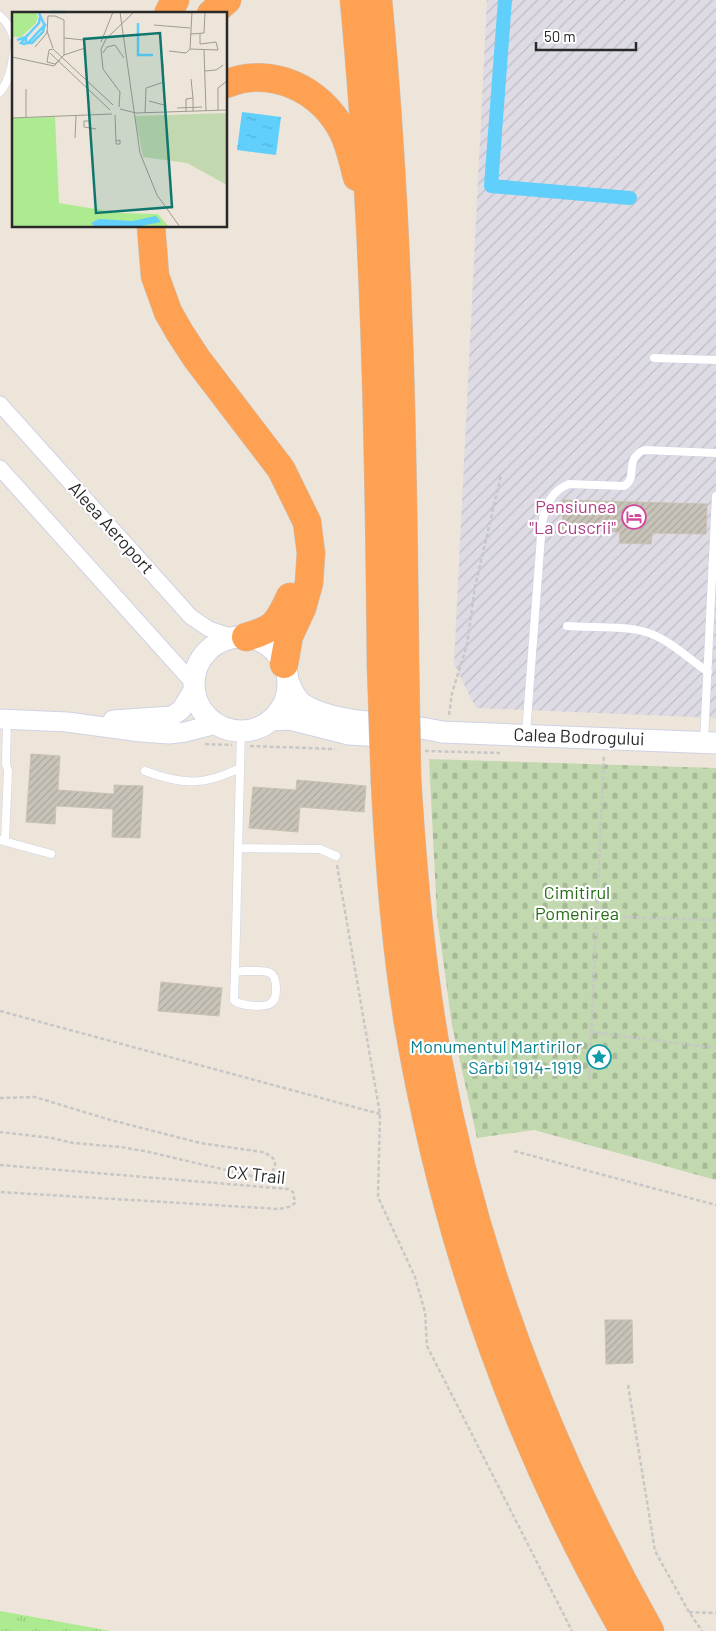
<svg xmlns="http://www.w3.org/2000/svg" width="716" height="1631" font-family="Barlow,sans-serif">
<defs>
<pattern id="industrial-furrows" width="10" height="10" patternUnits="userSpaceOnUse" patternTransform="scale(1.25)"><rect width="10" height="10" fill="#dedbe5"/><path d="M-1 1l2-2M0 10L10 0M9 11l2-2" fill="none" stroke="#bebcc4"/></pattern>
<pattern id="cemetery-stones" width="16" height="16" patternUnits="userSpaceOnUse" patternTransform="scale(1.25)"><rect width="16" height="16" fill="#c2d9af"/><path d="M2 7V4a2 2 0 0 1 4 0v3zM10 15v-3a2 2 0 0 1 4 0v3z" fill="#a7ba97"/></pattern>
<pattern id="park-tufts" width="24" height="20" patternUnits="userSpaceOnUse" patternTransform="scale(1.25)"><rect width="24" height="20" fill="#aceb8f"/><path d="M3 7l-1-3M5 7V3M7 7l1-3M15 17l-1-3M17 17v-4M19 17l1-3" fill="none" stroke="#94ca7b"/></pattern>
<pattern id="water-ripples" width="26" height="14" patternUnits="userSpaceOnUse" patternTransform="scale(1.25)"><rect width="26" height="14" fill="#60cffc"/><path d="M2 4q2-2 4 0t4 0M15 11q2-2 4 0t4 0" fill="none" stroke="#53b2d8"/></pattern>
<pattern id="building-hatch" width="6" height="6" patternUnits="userSpaceOnUse" patternTransform="scale(1.25)"><rect width="6" height="6" fill="#c8c3b8"/><path d="M-1 1l2-2M0 6l6-6M5 7l2-2" fill="none" stroke="#aca89e"/></pattern>
</defs>
<rect width="100%" height="100%" fill="#ede5d9"/>
<path fill="url(#industrial-furrows)" d="M487,0H716V718L476,708L454,664Z"/>
<path fill="url(#cemetery-stones)" d="M429,759L716,768V1180L534,1130L477,1138L452,1025L437,916Z"/>
<path fill="url(#park-tufts)" d="M0,1611L111,1631H0Z"/>
<path fill="url(#water-ripples)" d="M242,112L281,117L276,155L237,150Z"/>
<g fill="none" stroke-linecap="round" stroke-linejoin="round">
<path stroke="#60cffc" stroke-width="14" d="M505,0L491,186L630,198"/>
</g>
<path fill="url(#building-hatch)" stroke="#c9c2b3" d="M563,500L707,504L706,534L652,533L651,544L619,543L620,532L562,530Z
M31,754L60,756L58,790L114,794V785L143,786L140,838L112,837L113,809L56,806L55,824L26,822Z
M297,780L366,786L364,812L300,807L298,832L249,828L253,787L296,790Z
M161,982L222,988L219,1016L158,1011Z
M605,1320H632L633,1363L606,1364Z"/>
<g fill="none" stroke-linecap="round" stroke-linejoin="round">
<g stroke="#ced2e4" stroke-width="9">
<path id="service" d="M0,16C8,23 12,30 14,40
M0,92C10,80 12,65 14,50
M654,358L716,360
M567,626C592,628 625,625 649,633C671,641 689,659 708,672
M526,733L542,523C546,505 551,491 569,484L624,486C639,478 623,460 644,450L716,453
M704,741L716,496
M145,771C183,785 203,786 240,768
M0,840L51,854
M5,840L8,771L6,764L7,720
M239,848L320,849L336,856
M244,971C261,972 276,966 276,988C276,994 276,999 271,1003C265,1008 238,1006 234,1000L235,972Z
M235,972L241,731"/>
</g>
<g stroke="#ced2e4" stroke-width="17">
<path id="minor" d="M0,404L191,617L209,629L233,637
M0,468L194,684"/>
</g>
<g stroke="#ced2e4" stroke-width="21">
<path id="tertiary" d="M0,719L67,722L141,732L169,734L185,732L216,724
M113,720L172,716L181,710L194,689"/>
</g>
<g stroke="#ced2e4" stroke-width="23">
<path id="secondary" d="M194 684a47 47 0 1 1 94 0a47 47 0 1 1-94 0Z
M289,683C292,691 296,700 304,705C337,726 403,722 442,732L716,743
M272,720L290,719L349,734L382,736"/>
</g>
<g stroke="#c7c7c7" stroke-width="29">
<path id="motorway" d="M354,0C375,221 379,443 381,665
M378,0C399,221 403,443 405,665
M168,14L175,0
M211,14L227,0
M226,84C272,65 322,90 343,132C350,146 353,162 357,177
M151,226L155,276L168,312L180,333L197,359L281,469L307,522L311,553L309,583L302,608L289,636L284,664
M246,637C275,629 278,623 290,597
M407,779C413,873 421,967 438,1060C475,1261 550,1453 650,1631
M385,782C389,862 395,942 408,1022C444,1236 516,1443 624,1631"/>
</g>
<path stroke="#c7c7c7" stroke-width="2.5" stroke-dasharray="4 2.5" stroke-linecap="butt" d="M449,715L452,693L467,645L475,587L501,475
M205,744L232,745
M250,746L335,749
M425,751L500,753
M337,865L380,1114L378,1197L415,1277L425,1312L427,1346L572,1631
M597,916L716,920
M0,1011L380,1114
M591,1032L716,1048
M589,1079L604,755
M0,1098L35,1097L107,1119L200,1143L262,1152C276,1157 279,1163 270,1175L260,1178L149,1152L121,1147L73,1143L52,1138L0,1132
M514,1151L716,1205
M0,1165L288,1189L293,1192L295,1203L289,1207L279,1209L0,1192
M628,1385L655,1551L689,1612L702,1631
M689,1612L716,1613"/>
<use href="#service" stroke="#fff" stroke-width="8"/>
<use href="#minor" stroke="#fff" stroke-width="15"/>
<use href="#tertiary" stroke="#fff" stroke-width="19"/>
<use href="#secondary" stroke="#fff" stroke-width="21"/>
<use href="#motorway" stroke="#ffa153" stroke-width="28"/>
<g stroke="#c7c7c7" stroke-width="29" stroke-linecap="butt">
<path id="motorway-bridge" d="M381,665L385,782
M405,665L407,779"/>
</g>
<use href="#motorway-bridge" stroke="#ffa153" stroke-width="28"/>
</g>
<defs>
<g id="hotel-ring" transform="scale(1.25)"><circle r="9.5" fill="#fff" stroke="#d1479c" stroke-width="1.5"/><path d="M-6-4.5h1.5V1H6V5H4.5V3h-9V5H-6ZM-4 0a1.8 1.8 0 1 1 3.6 0ZM.5 0V-2.5h3Q6-2.5 6 0Z" fill="#d1479c"/></g>
<g id="sight-ring" transform="scale(1.25)"><circle r="9.5" fill="#fff" stroke="#0f9aa8" stroke-width="1.5"/><path d="M0-6L1.8-2.2L6-1.7L2.9 1.2L3.7 5.4L0 3.3L-3.7 5.4L-2.9 1.2L-6-1.7L-1.8-2.2Z" fill="#0f9aa8"/></g>
</defs>
<g fill-rule="evenodd">
<use href="#hotel-ring" x="634" y="517"/>
<use href="#sight-ring" x="599" y="1057"/>
</g>
<g text-anchor="middle" stroke-width="4.5" stroke-linejoin="round" paint-order="stroke">
<g font-size="18" fill="#b23c85" stroke="#fff" text-anchor="end">
<text x="616" y="513">Pensiunea<tspan x="616" dy="21">"La Cuscrii"</tspan></text>
</g>
<g font-size="18" fill="#292929" stroke="#fff">
<text transform="translate(111 528) rotate(48)" y="6">Aleea Aeroport</text>
<text transform="translate(579 737) rotate(2)" y="6">Calea Bodrogului</text>
<text transform="translate(256 1175) rotate(6)" y="6">CX Trail</text>
</g>
<g font-size="18" fill="#236e12" stroke="#fff">
<text x="577" y="899">Cimitirul<tspan x="577" dy="21">Pomenirea</tspan></text>
</g>
<g font-size="18" fill="#0d838f" stroke="#fff" text-anchor="end">
<text x="582" y="1053">Monumentul Martirilor<tspan x="582" dy="21">Sârbi 1914-1919</tspan></text>
</g>
</g>
<g transform="translate(12 12)">
<rect width="215" height="215" fill="#ede5d9"/>
<path d="M0,0H23L26,4L24,11L9,25H0Z" fill="#aceb8f"/>
<path d="M215,101V173L175,151L131,145L123,104Z" fill="#c2d9af"/>
<path d="M43,105L47,191L108,201L146,202L157,215H0V106Z" fill="#aceb8f"/>
<path d="M144,204L149,210L124,215H83L79,211L87,207L120,209Z" fill="#60cffc"/>
<path fill="none" stroke="#60cffc" stroke-width="2.5" d="M38,0H54M27,1L32,12V15L31,20L20,31H15L14,29V25L9,31L12,32L15,31H16L27,19L34,12M126,11V43H141M5,28L14,25L27,11L28,5"/>
<path fill="none" stroke="#9f9a93" stroke-width="1" d="M108,0L128,141L145,183L168,215M180,0L178,37L206,38L204,30L188,32V22M142,13L178,16M35,19L41,36M179,22L192,21L193,0M89,30L101,0M23,35L35,21L36,4H43L52,8V43M41,37L101,93M41,37L37,38L35,50L43,52L48,48M192,38L194,99M157,39L174,41L178,37M38,41L98,98M91,41L95,35L103,33L112,46M0,45L42,54L52,43L73,36L72,28L52,26M151,52L153,101M193,59L204,58L211,53M179,67L181,86M137,89L152,93M107,95L108,80L91,57L89,37L94,27L122,0M165,96L190,95M108,97L124,101L215,98M206,98V76L215,69M174,100V87L181,86V99M133,101L134,76L152,70M103,103L104,129M14,105V77M0,106L100,102M78,109H72V115L84,117M63,126L64,104M108,128V132H104V129Z"/>
<path fill="#0f766e" fill-opacity="0.15" stroke="#0f766e" stroke-width="2.5" d="M148,21L160,195L84,201L72,27Z"/>
<rect width="215" height="215" fill="none" stroke="#292929" stroke-width="2.5"/>
</g>
<path d="M536 42v8h100v-8" fill="none" stroke="#292929" stroke-width="2.5"/>
<text x="544" y="42" font-size="15" fill="#292929" stroke="#ffffff" stroke-width="4" paint-order="stroke">50 m</text>
</svg>
